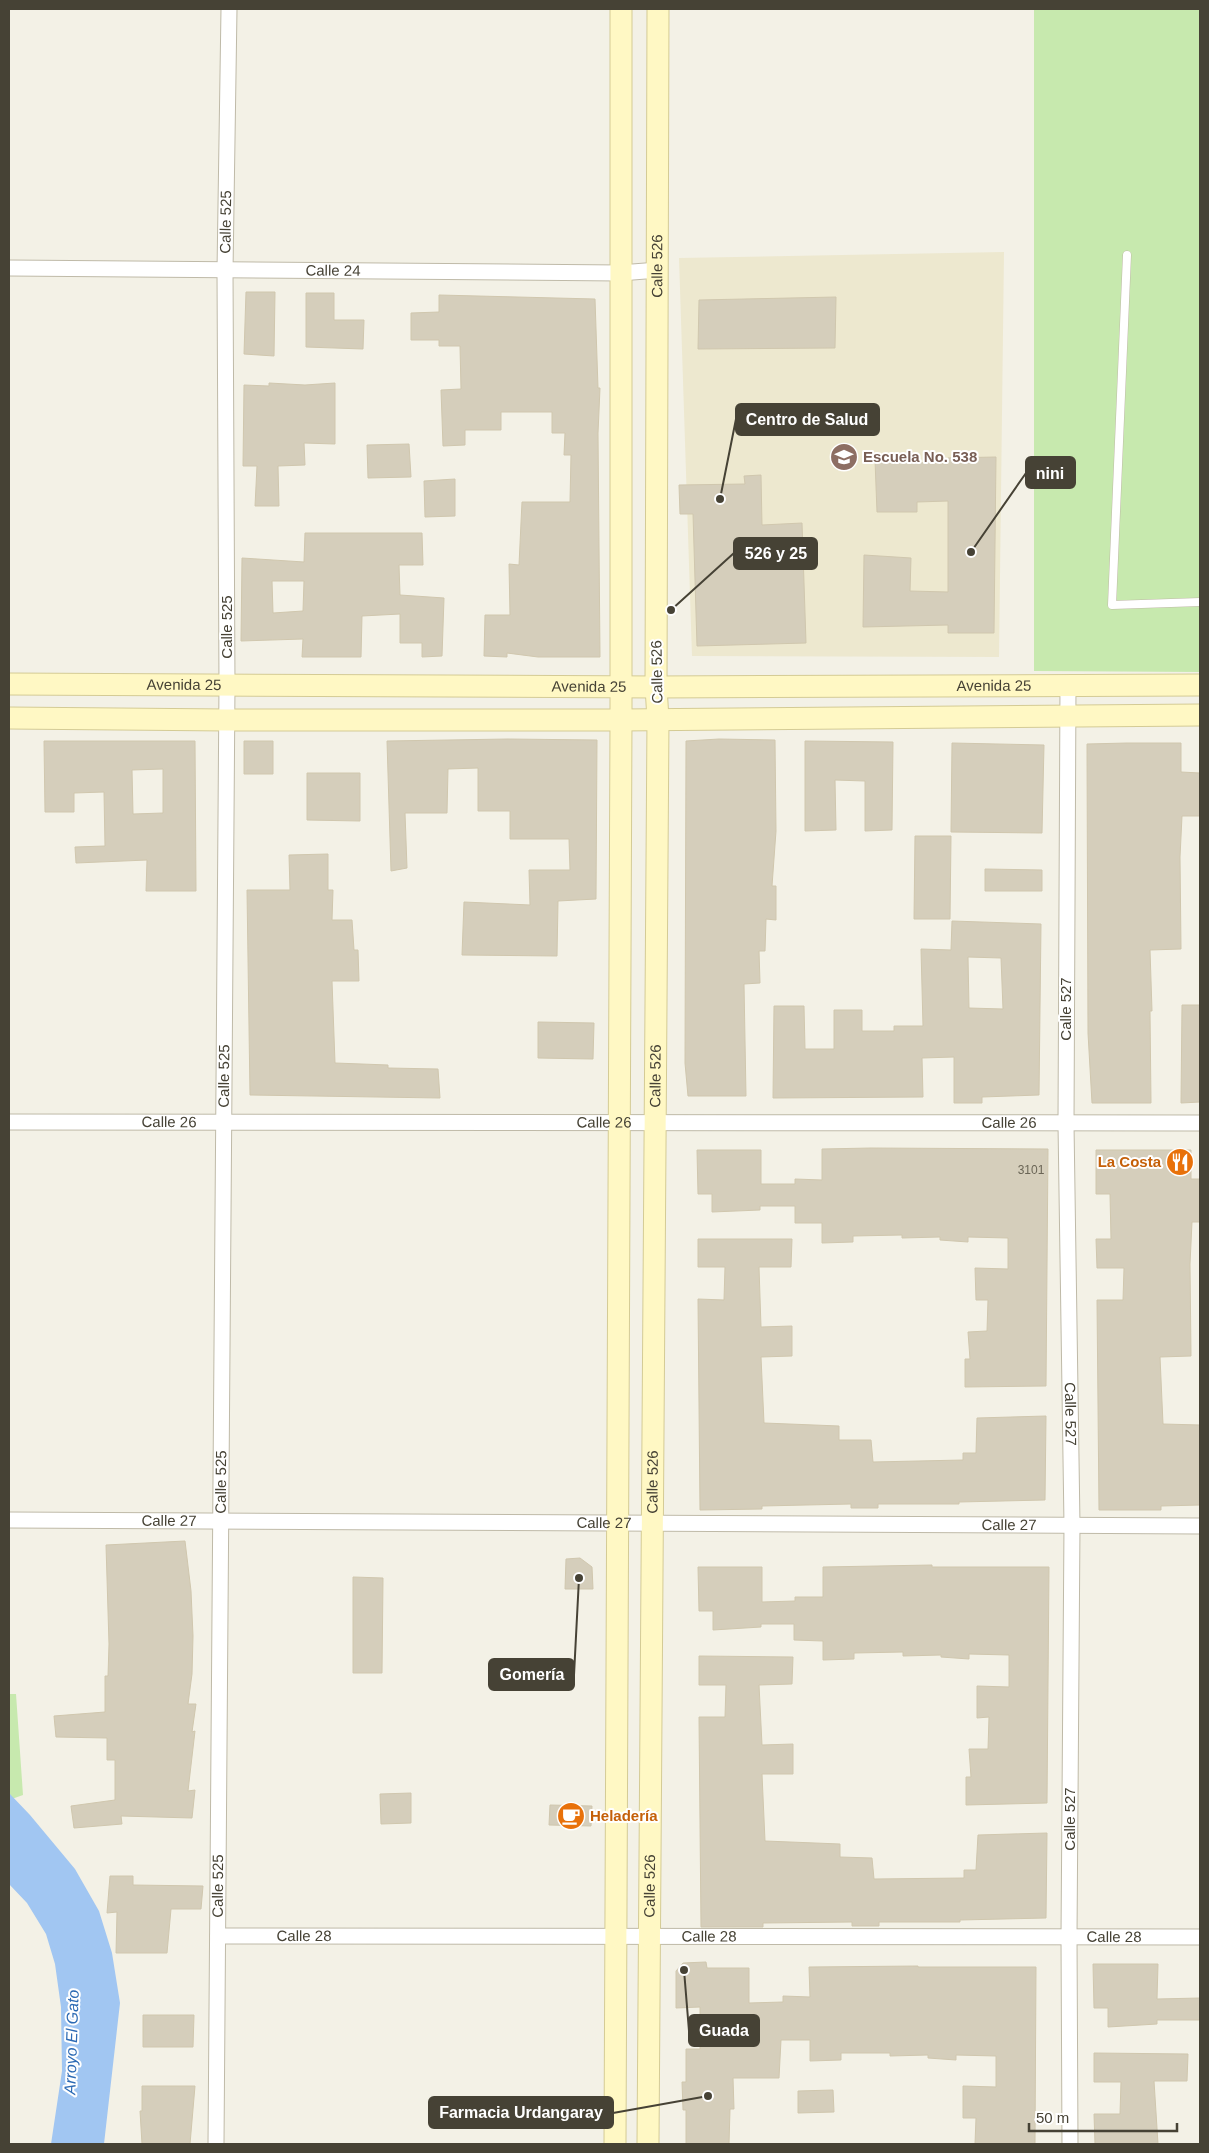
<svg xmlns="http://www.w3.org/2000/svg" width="1209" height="2153" font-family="Helvetica,sans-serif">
<rect width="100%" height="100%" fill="#f3f1e6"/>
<path fill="#ede8cf" d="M1004,252L999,657L692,656L679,258Z"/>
<path fill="#c7e9ae" d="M1034,9H1200V672L1034,671Z
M9,1694H16L23,1795L9,1800Z"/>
<path fill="#a1c6f2" d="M9,1793L30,1815L75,1869L99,1911L112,1953L120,2003L104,2144H51L62,2071L61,2007L55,1964L46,1934L27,1903L9,1884Z"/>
<path fill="#d5cebb" stroke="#d0c7ae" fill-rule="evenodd" d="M246,292H275L274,356L244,354Z
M306,293H334V320H364L363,349L306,347Z
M439,295L595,299L598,388H600L598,433L600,657H538L507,653V657L484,656L485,615H510L509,564L519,565L522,502H570L571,455H564L565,433H552V412H501V430H465V445L443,446L441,390L461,389L460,346H439V340H411V313L439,312Z
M836,297L835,348L698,349L699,300Z
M269,383L305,385L335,383V444L304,443L305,465L278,466L279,506H255L257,466H243L244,385L269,386Z
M409,444L411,477L368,478L367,445Z
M996,457L994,633H948V625L863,627L864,555L911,558L910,591L948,592V501L917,502V512H877L875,460L948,464V458Z
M761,475L762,525L802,523L806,643L697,646L693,514H680L679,485L745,484L744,476Z
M455,479V516L425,517L424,481Z
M305,533H422L423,565H399L400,595L444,598L442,656L422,657V643H400V614L362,616L361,657H302L303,639L241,641L242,558L304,562ZM272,581H304L303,611L273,613Z
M508,739L597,740L596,899L558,901L557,956L462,955L464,902L530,905L529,870H570L569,839H510V811H478V768L448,769L447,813H405L407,868L391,871L387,741Z
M719,739L775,740L776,831L772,886H776V920L766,919L765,951H759L760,983L744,984L746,1096H688L685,1063L686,741Z
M44,741H195L196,891H146L147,860L76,863L75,847L105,846L104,792L74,793V812H45ZM163,769V813L133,814L132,770Z
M244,741H273V774H244Z
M805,741L893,742L892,830L865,831V781L835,780L836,830L805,831Z
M952,743L1044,745L1042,833L951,832Z
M1127,743H1181V772L1200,773V816H1182L1180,857L1181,949L1150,950L1152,1011H1150L1151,1103H1092L1088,1033L1087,744Z
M307,773H360V821L307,820Z
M915,836H951L950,919H914Z
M328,854V890H333L332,920H352L354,950H358L359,981H332L335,1063L388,1065V1068L438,1069L440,1098L250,1095L247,890H290L289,855Z
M985,869L1042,870V891H985Z
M952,921L1041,924L1039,1095L982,1097V1103H954V1057L922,1058L923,1097L773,1098L774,1006H804L805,1049H834V1010H862V1031H894V1026H923L921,949L951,950ZM968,957L1001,958L1003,1009L969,1008Z
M1182,1005H1200V1102L1181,1103Z
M538,1022L594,1023L593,1059L538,1058Z
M871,1148L1048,1149L1046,1386L965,1387V1359H970L968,1332L987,1331L988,1300H976L975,1268L1008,1269V1238L968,1237V1242L940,1240V1237L902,1238V1235L853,1236V1242L822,1243V1223H795V1206H760V1210L712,1212V1194H698L697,1150H761V1184H795V1179L822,1180V1149Z
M1096,1150H1191V1179H1200V1222H1192L1190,1264L1191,1356L1160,1357L1163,1424L1200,1425V1505L1161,1506V1510H1099L1097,1300H1123L1124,1268H1097L1096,1239H1111L1110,1194H1096Z
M698,1239H792L791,1267H759L761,1327L792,1326V1356L761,1357L764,1423L839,1426V1440H871L873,1462L963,1460V1453H976L977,1418L1046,1416L1045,1500L959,1502V1504H878V1508H851V1504L762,1506V1509L700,1510L698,1299L724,1300L725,1267H698Z
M185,1541L191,1591L193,1636L192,1674L188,1704H196L192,1732L195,1731L188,1791L195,1790L192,1818L121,1816L122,1824L74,1828L71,1806L115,1800V1760H107V1738L56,1737L54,1716L105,1712V1676H108L109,1644L106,1545Z
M580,1558L592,1567L593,1589H565L566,1559Z
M932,1565V1567H1049L1047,1803L966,1805V1777H971L969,1749H988L989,1717L977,1718V1686L1009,1687V1655L969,1654V1659L941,1657V1655L903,1656V1652L854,1653V1659L823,1660V1641L794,1640V1624H761V1627L713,1630V1611H699L698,1567H762V1602L795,1601V1597H823V1567Z
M353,1577L383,1578L382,1673H353Z
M699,1656L793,1657L792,1684L759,1685L762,1745L793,1744V1774H762L765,1841L840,1844V1857L872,1858L874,1879L964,1878V1870H976L978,1835L1047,1833L1046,1918L960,1920V1922H879V1926H852V1922L763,1923V1927H701L699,1717H725L726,1685H699Z
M411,1793V1823L381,1824L380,1794Z
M550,1805L592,1806L591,1826L549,1825Z
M110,1876H133V1885L203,1886L201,1909H171L167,1953H116L117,1912L107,1913Z
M706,1962L707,1968H749V2003L783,2002V1996L810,1997L809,1967L918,1966V1967H1036L1035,2144H975L976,2118H963V2086L996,2087V2056L956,2055V2060L928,2058V2055L890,2056V2053H841V2060L810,2061V2040H781L779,2078H733L734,2109H730L729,2144H686V2110H683L682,2082H686V2049H700V2007L676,2008V1971L683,1963Z
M1093,1964H1158L1157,1999L1200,1998V2020H1157V2024L1108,2027V2008H1094Z
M143,2015H194L193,2047H143Z
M1094,2053L1188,2054L1187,2081H1154L1158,2144H1095L1094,2114H1120L1121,2082H1094Z
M142,2086H195L190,2144H142L140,2111H142Z
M833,2090L834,2112L798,2113V2091Z"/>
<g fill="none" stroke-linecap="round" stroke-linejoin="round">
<g stroke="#bfbaa8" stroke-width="9">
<path id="service" d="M1127,255L1112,605L1200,602"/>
</g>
<g stroke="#bfbaa8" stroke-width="17">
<g id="minor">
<path id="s1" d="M9,268L620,273L658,270"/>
<path id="s2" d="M1068,684L1066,1124L1072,1525L1069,1937L1070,2144"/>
<path id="s3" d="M9,1122L1200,1123"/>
<path id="s4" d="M9,1520L1200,1526"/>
<path id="s5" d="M218,1936L1200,1937"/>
<path id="s6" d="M216,2144L227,685L225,271L229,9"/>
</g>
</g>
<g stroke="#d4cb95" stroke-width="23">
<g id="secondary">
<path id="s7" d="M9,684L656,687L1200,685"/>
<path d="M9,718L227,720H621L1200,715"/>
<path d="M615,2144L621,720V9"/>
<path id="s8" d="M648,2144L658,719L656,687L658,9"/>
</g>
</g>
<use href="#service" stroke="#fff" stroke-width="8"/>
<use href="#minor" stroke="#fff" stroke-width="15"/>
<use href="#secondary" stroke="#fff8c4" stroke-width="21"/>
</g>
<defs>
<g id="school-disc" transform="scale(1.4375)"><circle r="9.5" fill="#8d6e63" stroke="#fff"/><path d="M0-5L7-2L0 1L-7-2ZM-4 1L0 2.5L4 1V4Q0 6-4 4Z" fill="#fff"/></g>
<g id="restaurant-disc" transform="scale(1.4375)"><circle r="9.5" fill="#e8710a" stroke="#fff"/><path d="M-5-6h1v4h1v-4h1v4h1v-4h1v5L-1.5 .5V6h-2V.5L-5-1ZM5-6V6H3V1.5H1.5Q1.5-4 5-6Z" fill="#fff"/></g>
<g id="cafe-disc" transform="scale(1.4375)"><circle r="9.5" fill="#e8710a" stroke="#fff"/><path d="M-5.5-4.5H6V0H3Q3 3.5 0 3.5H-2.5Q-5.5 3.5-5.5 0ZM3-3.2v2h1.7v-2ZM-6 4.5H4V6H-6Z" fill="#fff"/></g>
</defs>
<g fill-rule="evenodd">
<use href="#school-disc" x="844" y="457"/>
<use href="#restaurant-disc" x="1180" y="1162"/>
<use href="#cafe-disc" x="571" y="1816"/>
</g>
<g text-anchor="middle" stroke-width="4" stroke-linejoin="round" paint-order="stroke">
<g font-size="12" fill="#6a6556">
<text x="1031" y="1174">3101</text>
</g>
<g font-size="15" fill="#464235" stroke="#fff">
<text dy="5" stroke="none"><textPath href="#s6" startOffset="1922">Calle 525</textPath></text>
<text dy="5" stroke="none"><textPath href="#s8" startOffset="1878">Calle 526</textPath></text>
<text dy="5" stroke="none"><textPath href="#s1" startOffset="324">Calle 24</textPath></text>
<text transform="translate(227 627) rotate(-90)" y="5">Calle 525</text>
<text transform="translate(657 672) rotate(-91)" y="5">Calle 526</text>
<text dy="5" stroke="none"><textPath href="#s7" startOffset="175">Avenida 25</textPath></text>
<text dy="5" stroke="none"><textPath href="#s7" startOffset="985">Avenida 25</textPath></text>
<text dy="5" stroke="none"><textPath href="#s7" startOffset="580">Avenida 25</textPath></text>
<text transform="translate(1066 1009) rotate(-90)" y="5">Calle 527</text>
<text dy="5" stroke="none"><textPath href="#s6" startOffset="1068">Calle 525</textPath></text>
<text dy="5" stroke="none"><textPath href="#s8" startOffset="1068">Calle 526</textPath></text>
<text dy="5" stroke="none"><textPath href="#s3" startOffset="160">Calle 26</textPath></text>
<text dy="5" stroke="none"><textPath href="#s3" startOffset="595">Calle 26</textPath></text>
<text dy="5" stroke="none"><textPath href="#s3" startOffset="1000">Calle 26</textPath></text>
<text dy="5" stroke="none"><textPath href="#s2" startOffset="730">Calle 527</textPath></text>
<text dy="5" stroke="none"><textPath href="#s6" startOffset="662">Calle 525</textPath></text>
<text dy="5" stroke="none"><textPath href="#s8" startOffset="662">Calle 526</textPath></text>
<text dy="5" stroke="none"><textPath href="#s4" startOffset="160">Calle 27</textPath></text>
<text dy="5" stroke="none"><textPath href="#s4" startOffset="595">Calle 27</textPath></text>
<text dy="5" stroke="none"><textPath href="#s4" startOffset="1000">Calle 27</textPath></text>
<text transform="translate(1070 1819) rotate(-90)" y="5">Calle 527</text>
<text dy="5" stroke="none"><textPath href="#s6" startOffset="258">Calle 525</textPath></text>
<text dy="5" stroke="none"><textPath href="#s8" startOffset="258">Calle 526</textPath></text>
<text dy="5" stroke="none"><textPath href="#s5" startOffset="491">Calle 28</textPath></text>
<text dy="5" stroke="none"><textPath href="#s5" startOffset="86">Calle 28</textPath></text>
<text dy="5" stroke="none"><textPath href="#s5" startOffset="896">Calle 28</textPath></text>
</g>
<g font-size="15" font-weight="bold" fill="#785e54" stroke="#fff" text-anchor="start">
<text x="863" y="462">Escuela No. 538</text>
</g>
<g font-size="15" font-weight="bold" fill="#c56008" stroke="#fff" text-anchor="end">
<text x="1161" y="1167">La Costa</text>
<text x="590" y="1821" text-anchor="start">Heladería</text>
</g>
<g font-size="16" font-style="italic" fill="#2c6ab4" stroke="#fff">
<text transform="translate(71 2042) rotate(-88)" y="6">Arroyo El Gato</text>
</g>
</g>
<path fill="none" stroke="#464235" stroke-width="2" d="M720 499L736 419M971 552L1026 473M671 610L734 553M579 1578L574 1675M684 1970L689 2031M708 2096L613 2113"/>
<g fill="#464235" stroke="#fff" stroke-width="2">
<circle cx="720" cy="499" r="5"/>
<circle cx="971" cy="552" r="5"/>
<circle cx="671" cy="610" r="5"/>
<circle cx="579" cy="1578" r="5"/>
<circle cx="684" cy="1970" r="5"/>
<circle cx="708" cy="2096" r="5"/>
</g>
<g fill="#464235" stroke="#464235" stroke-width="2">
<rect x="736" y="404" width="143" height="31" rx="5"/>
<rect x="1026" y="457" width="49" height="31" rx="5"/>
<rect x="734" y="538" width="83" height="31" rx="5"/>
<rect x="489" y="1659" width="85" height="31" rx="5"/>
<rect x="689" y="2015" width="70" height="31" rx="5"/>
<rect x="429" y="2097" width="184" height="31" rx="5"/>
</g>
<g font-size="16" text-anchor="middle" font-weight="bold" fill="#fff">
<text x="807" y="425">Centro de Salud</text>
<text x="1050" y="479">nini</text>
<text x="776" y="559">526 y 25</text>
<text x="532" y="1680">Gomería</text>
<text x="724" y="2036">Guada</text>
<text x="521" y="2118">Farmacia Urdangaray</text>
</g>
<rect width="1209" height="2153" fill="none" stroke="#464235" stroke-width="20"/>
<path d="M1029 2123v8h148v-8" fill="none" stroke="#464235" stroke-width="2.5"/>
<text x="1036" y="2123" font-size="15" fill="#464235" stroke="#ffffff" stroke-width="4" paint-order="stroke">50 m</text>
</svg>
